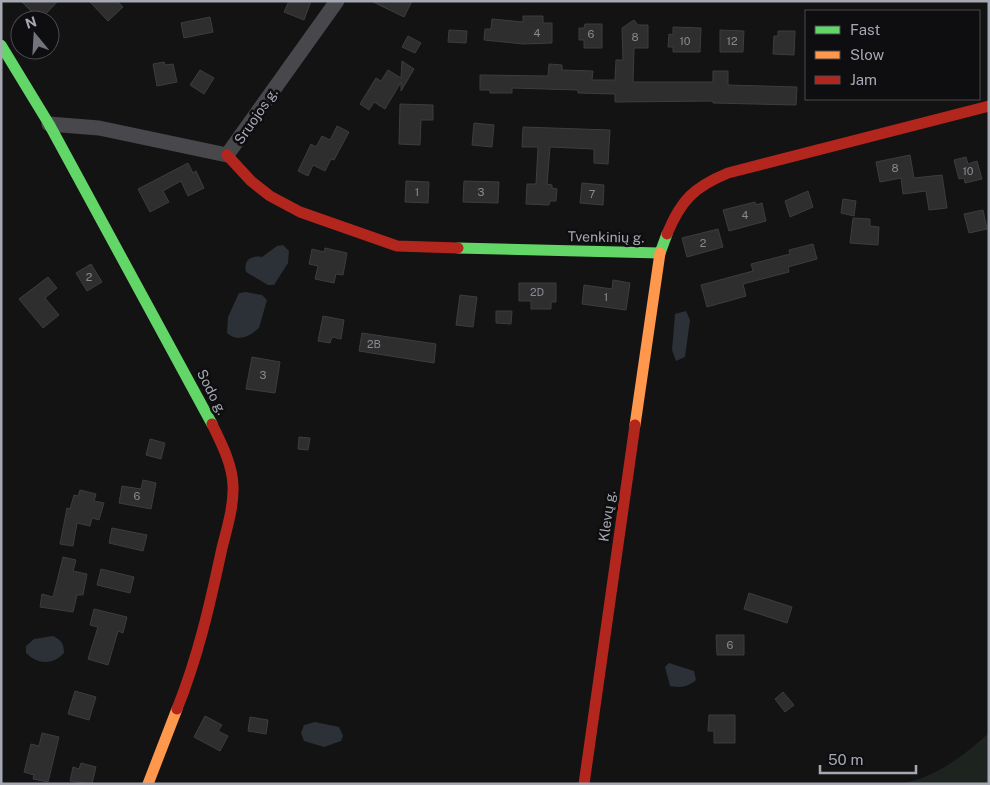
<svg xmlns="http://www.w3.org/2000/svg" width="990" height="785" font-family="'Public Sans',sans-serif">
<rect width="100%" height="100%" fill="#131313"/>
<path fill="#1d231e" d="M989,733V784H896C931,781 964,756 989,733Z"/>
<path fill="#2b3137" d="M283,245L289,251L288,263L274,285H268L246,272C243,260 251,255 262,257L277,246Z
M246,292L262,295L267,300L259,328C250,336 238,343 227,333L228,317L239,293Z
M686,311L690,320L685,357L676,361L672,350L675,314Z
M53,636C61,640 64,643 64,653C53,665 38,665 26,653V646L34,639Z
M669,663L694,671L696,680C688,687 681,688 670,686L665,667Z
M315,722L339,727L343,736L341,741L324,747L304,741L301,733L304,725Z"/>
<path fill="#2e2e2e" stroke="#3c3d3f" d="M21,1H58L40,20Z
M89,1H117L123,7L108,21Z
M289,1H311L304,20L284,12Z
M371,1H412L404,17Z
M523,16H543V23H552V43L523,44L484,40L485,29H491L492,19L523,22Z
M210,17L213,32L184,38L181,23Z
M634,20L638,25H648V48H634L633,82H713V71H728V85L797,87L796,105L713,103V101L615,102V94L578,93V90L512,88V93H490V90H480V75L548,76L549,64L562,65V70L593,71L592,80H615L616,60H623L622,28Z
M585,24H602V48H584V40H579V28H584Z
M673,27L701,28L700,52H673V47H668L669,34L673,35Z
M449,30L467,31L466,43L448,42Z
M720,30L744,31L743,52H720Z
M778,31H795L794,55L773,54L774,36H778Z
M408,36L421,43L415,53L402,47Z
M402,61L414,69L401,91V82L385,109L374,102L369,110L360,104L376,78L381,81L388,70L401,78Z
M164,62L165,65L173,64L177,82L157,86L153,64Z
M200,70L214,78L204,94L190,85Z
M400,104L433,105V120H421L420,145L399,144Z
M474,123L494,125L492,147L472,145Z
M337,126L349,132L334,160L331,159L325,171L313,165L308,176L298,171L311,144L316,147L322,136L330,140Z
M523,127L610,130L608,164L594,163V149L550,147L547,184L552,185V188L557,189L556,201H550L549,205L526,204L527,184H536L538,147H522Z
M910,155L914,178L942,175L947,208L929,210L926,191L903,194L901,178L880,182L876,162Z
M966,157L968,164L977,161L982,179L965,183L964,178L959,179L954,160Z
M188,163L193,173L196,171L204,188L188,196L181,181L163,191L169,202L150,212L138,189Z
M406,181L429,182L428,203L405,202Z
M464,181L499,182L498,203L463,202Z
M582,183L604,185L603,205L580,203Z
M808,191L813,207L790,217L785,201Z
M843,199L856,201L854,216L841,213Z
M755,202L756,205L762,203L766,221L729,231L723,210Z
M983,210L987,229L969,233L964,214Z
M853,218L870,219V226L879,227L878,245L850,243Z
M718,229L723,247L687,257L682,238Z
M813,244L817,259L788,267L789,272L743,284L746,296L707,307L701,285L753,271L751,264L790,254L789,250Z
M325,248L347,253L343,275L336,274L334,283L315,279L318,266L309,264L312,249L324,252Z
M91,264L102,282L87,291L76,273Z
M48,277L57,288L45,298L59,315L43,328L19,299Z
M613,280L630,283L626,310L582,304L584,285L612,289Z
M519,283H556V302H551V309H531V301H519Z
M460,295L477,297L473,327L456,325Z
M496,311H512L511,324L496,323Z
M323,316L344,320L341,339L332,337L330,343L318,341Z
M362,333L436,344L434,363L359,351Z
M252,357L280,362L275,393L246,389Z
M299,437L310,438L308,450L298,449Z
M150,439L165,443L161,459L146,455Z
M143,480L156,483L151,509L119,503L122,486L141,489Z
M80,490L96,494L94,501L104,503L99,520L92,518L90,526L77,523L73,546L60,544L67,508L70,509L74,495L78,496Z
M112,528L147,535L143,551L109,543Z
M63,557L76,560L73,571L87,574L83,595H77L73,612L40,607L42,594L53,597Z
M101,569L134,577L130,593L97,585Z
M749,593L792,607L787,623L744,609Z
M94,609L127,617L123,633L118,631L108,665L88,659L98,627L90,625Z
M716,635H744V655H717Z
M75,691L96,697L89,720L68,714Z
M783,692L794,705L785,712L775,699Z
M709,715H735V743H714V731H708Z
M205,716L222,725L218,731L228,736L220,751L194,737Z
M250,717L268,720L266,734L248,731Z
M42,733L59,737L48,782L33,779L34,775L24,772L31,744L39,746Z
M81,763L96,767L92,784L70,781L73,767L79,769Z"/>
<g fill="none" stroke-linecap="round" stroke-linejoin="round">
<path stroke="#48484c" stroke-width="15" d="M49,124L99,128L227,155L337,1"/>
<path stroke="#63d668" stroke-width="11" d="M1,45L49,124L212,424
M458,248L660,253L667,234"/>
<path stroke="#ff974d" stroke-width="11" d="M635,425L660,253
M148,784L177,709"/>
<path stroke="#b3261e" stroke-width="11" d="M227,155L251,181L270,196L300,212L397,246L458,248
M667,234C681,200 694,187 728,173L989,106
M177,709C198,657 210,604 222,548C227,528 234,506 233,485C232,463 221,443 212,424
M584,784L635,425"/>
</g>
<g text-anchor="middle" stroke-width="5" stroke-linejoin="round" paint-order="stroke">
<g font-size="11" fill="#888a92">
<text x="537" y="37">4</text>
<text x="591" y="38">6</text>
<text x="635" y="41">8</text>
<text x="685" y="45">10</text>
<text x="732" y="45">12</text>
<text x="895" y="172">8</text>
<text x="968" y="175">10</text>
<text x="417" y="196">1</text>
<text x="481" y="196">3</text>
<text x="592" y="198">7</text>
<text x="745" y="219">4</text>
<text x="703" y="247">2</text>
<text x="89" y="281">2</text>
<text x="537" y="296">2D</text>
<text x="606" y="301">1</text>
<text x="374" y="348">2B</text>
<text x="263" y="379">3</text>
<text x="137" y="500">6</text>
<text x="730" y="649">6</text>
</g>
<g font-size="14" fill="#a6a9b3" stroke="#0e0d0f">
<text transform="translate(256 116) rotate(-55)" y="5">Sruojos g.</text>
<text transform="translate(606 237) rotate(1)" y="5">Tvenkinių g.</text>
<text transform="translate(212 392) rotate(63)" y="5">Sodo g.</text>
<text transform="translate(607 516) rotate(-82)" y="5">Klevų g.</text>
</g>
</g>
<rect width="990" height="785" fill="none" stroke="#a6a9b3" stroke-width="5"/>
<rect x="805" y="10" width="175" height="90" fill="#0e0d0f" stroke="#4b4b51"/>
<rect x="815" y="26" width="25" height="8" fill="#63d668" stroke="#4b4b51"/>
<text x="850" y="35" font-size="15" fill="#a6a9b3">Fast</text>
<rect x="815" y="51" width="25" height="8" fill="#ff974d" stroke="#4b4b51"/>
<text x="850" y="60" font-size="15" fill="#a6a9b3">Slow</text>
<rect x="815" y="76" width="25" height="8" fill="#b3261e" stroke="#4b4b51"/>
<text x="850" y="85" font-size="15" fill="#a6a9b3">Jam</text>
<g transform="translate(35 35) rotate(342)"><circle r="24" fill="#0e0d0f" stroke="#4b4b51"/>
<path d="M0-4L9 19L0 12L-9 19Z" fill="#73747b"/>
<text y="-8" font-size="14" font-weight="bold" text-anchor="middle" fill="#a6a9b3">N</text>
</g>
<path d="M820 765v8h96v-8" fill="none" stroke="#a6a9b3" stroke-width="2.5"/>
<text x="828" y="765" font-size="15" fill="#a6a9b3" stroke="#0e0d0f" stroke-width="4" paint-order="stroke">50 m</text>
</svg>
